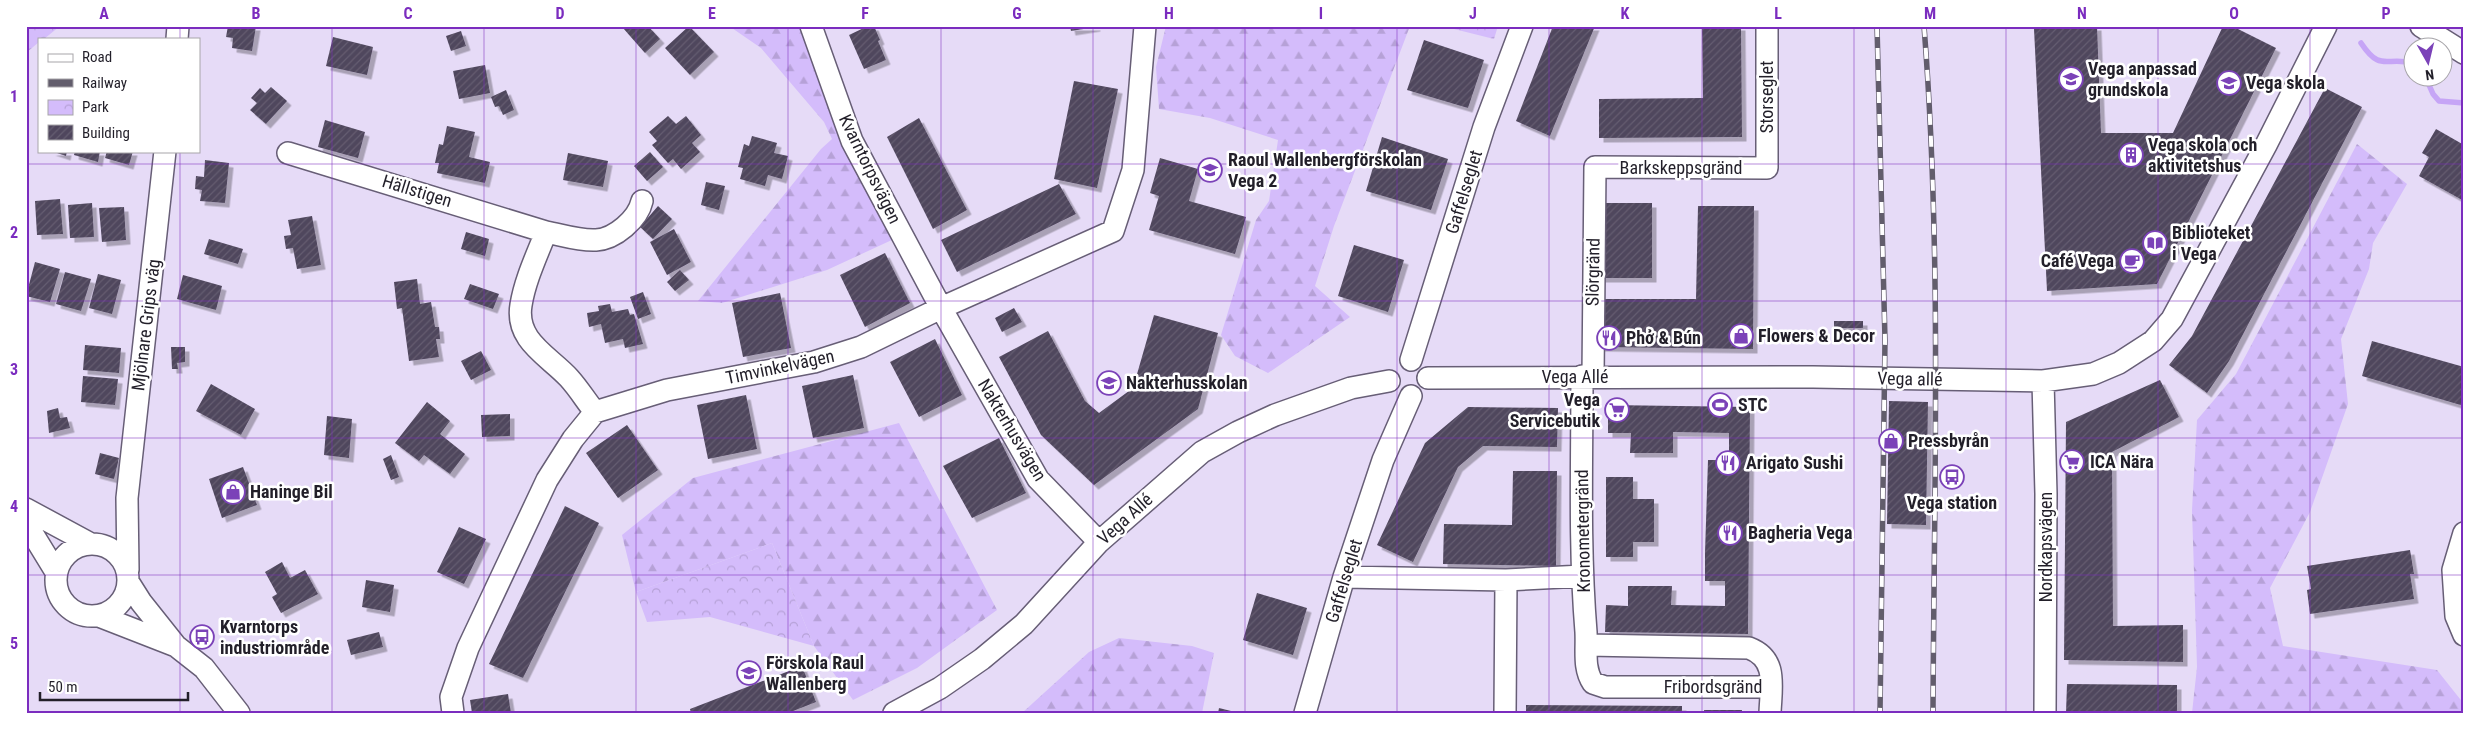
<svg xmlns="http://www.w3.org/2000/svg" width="2490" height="739" font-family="'Roboto Condensed',sans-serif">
<defs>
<pattern id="forest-firs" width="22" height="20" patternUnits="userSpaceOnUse" patternTransform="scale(1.25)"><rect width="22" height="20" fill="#d4bcfb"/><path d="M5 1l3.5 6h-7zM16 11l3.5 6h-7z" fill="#b6a1d7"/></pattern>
<pattern id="park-crowns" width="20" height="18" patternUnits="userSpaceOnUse" patternTransform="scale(1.25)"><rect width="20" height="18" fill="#d4bcfb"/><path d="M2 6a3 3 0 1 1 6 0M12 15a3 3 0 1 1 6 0" fill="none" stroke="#b6a1d7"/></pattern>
<pattern id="building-hatch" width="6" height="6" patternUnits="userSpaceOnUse" patternTransform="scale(1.25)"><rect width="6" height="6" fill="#4f465d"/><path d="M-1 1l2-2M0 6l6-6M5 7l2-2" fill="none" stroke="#655e71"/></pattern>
<filter id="shadow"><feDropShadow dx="4.5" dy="4.5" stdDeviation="0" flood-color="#0004"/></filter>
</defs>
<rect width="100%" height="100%" fill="#e6dbf7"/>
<path fill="url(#forest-firs)" d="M729,26H804L894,239L827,270L722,303L698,301L821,149L832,139L824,122L761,48Z
M1166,26H1410L1334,226L1315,286L1350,317L1268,373L1235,356L1221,335L1256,220L1269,201L1278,140L1210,118L1159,109L1156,67Z
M2357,144L2407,184L2373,243L2369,269L2341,339L2348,404L2310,512L2270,588L2283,646L2437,670L2464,704V713H2192L2197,667L2192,510L2197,420L2236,374Z
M899,423L997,610L917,668L853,700L814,646L772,543L636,592L622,535L693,478Z
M1119,638L1192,646L1214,653L1202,713H1022L1089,652Z"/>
<path fill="url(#park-crowns)" d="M26,26H60L44,39H39V42L26,53Z
M1442,26H1498L1494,39Z
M772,543L814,646L710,617L647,622L636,592Z"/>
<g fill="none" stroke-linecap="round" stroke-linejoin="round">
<path stroke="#c6a5f6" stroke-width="5.5" d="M2361,43C2381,73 2386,56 2412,63
M2426,78L2433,94L2439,101L2464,103"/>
</g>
<path fill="url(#building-hatch)" filter="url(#shadow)" d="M228,26H256L252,51L232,48L233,38L226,37Z
M625,26H648L660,39L645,53L623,28Z
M689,26L714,52L690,75L665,48Z
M868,26H874L880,40L878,41L886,60L864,69L849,35Z
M1070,26H1096V27L1071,31Z
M1553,26H1595L1550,136L1516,121Z
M1702,26H1741L1742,137L1599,138V99L1703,98Z
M2097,26L2101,133H2173L2223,26H2232L2276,48L2157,284L2047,291L2034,29Z
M461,31L466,46L451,51L446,36Z
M333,37L373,47L367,75L326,66Z
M1424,40L1484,60L1468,108L1407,90Z
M485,65L490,93L459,99L453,71Z
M1074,81L1118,89L1097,188L1054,179Z
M271,87L287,101L266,124L250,110L257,103L251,98L260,88L265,93Z
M2325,88L2362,107L2229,361L2207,393L2169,365L2192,336Z
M506,90L514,110L503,115L499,106L495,107L491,97Z
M668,116L676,124L686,116L701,135L692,143L700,152L681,169L673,159L668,163L652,145L657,141L649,132Z
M919,118L967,210L933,229L887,137Z
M325,120L365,132L358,158L318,147Z
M447,126L475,132L469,157L490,162L485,183L437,173L439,163H435L439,144L443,145Z
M2436,129L2464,145V201L2419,176L2429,157L2422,153Z
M752,136L777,143L774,153L788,156L782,179L768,175L765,186L740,179L743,168L738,167L744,144L749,146Z
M1382,137L1448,159L1431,210L1366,191Z
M51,151H67L66,156Z
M75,151H100L98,162L74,155Z
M107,151H133L129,165L105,158Z
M650,152L663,167L647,181L634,166Z
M568,153L608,161L603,187L563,180Z
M1160,158L1198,169L1189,201L1246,217L1235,254L1149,230L1159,196L1150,193Z
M205,160L229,163L225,203L200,201L202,190L195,189L196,176L204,177Z
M706,182L725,186L719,210L701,205Z
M1059,184L1076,214L957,272L941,240Z
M60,199L63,234L37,235L35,201Z
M92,203L94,237L70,238L68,205Z
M1602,203H1652V278H1601Z
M658,206L672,219L653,239L640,227Z
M1698,206H1754L1753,349L1599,347L1600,299H1696Z
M124,207L126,240L102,242L99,208Z
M312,216L321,265L297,269L293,248L286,249L284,236L291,235L288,220Z
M674,229L691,262L667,275L650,242Z
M466,232L489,239L485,256L461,249Z
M209,239L243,249L238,264L204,254Z
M1354,245L1404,260L1388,312L1338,296Z
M885,253L910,303L865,327L840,275Z
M35,262L60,269L50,302L26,296Z
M680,270L689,280L675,291L667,282Z
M65,272L91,279L81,311L56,304Z
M98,274L121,280L112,314L89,308Z
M183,275L222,286L216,310L177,299Z
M417,279L420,304L431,302L435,327H439L440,339H436L439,357L409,361L402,308L397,309L394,282Z
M470,284L499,294L493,309L464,299Z
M643,292L651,314L638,319L630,297Z
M780,293L791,348L743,357L732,303Z
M610,304L612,312L628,309L630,315L634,314L643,344L625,348L623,339L605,343L601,324L589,327L587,313L599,311L598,306Z
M1014,308L1022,322L1002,332L995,318Z
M1154,315L1218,333L1198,409L1094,485L1041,435L999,357L1048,331L1085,401L1099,413L1133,388Z
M1834,321H1863V328H1834Z
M935,339L962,395L919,417L890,362Z
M2372,341L2464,367V406L2362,376Z
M85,345L121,348L119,373L83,370Z
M171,347H185V362L177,363L178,369H172Z
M481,351L491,370L471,380L461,361Z
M853,375L864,428L813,438L802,386Z
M83,376L118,379L115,405L81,402Z
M2160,380L2179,417L2112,452L2113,626L2183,625V662L2064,660L2066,422Z
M211,384L255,409L241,435L196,411Z
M746,395L757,449L708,459L697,405Z
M1889,401L1928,402L1926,525L1887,524Z
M427,402L450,421L440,434L465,454L450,474L424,455L419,461L395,443Z
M1608,405L1750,407L1748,634L1605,632L1606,605L1628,606V586H1672L1671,605L1725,606V581H1705V553L1708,460H1729V433L1673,432V453H1630L1631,433H1608Z
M1468,407L1558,408L1557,447L1483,446L1458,467L1413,562L1377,545L1425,443Z
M58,408L60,418L67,417L70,428L49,433L47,411Z
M510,414V436L482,437L481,415Z
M327,416L352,419L349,458L324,455Z
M627,425L658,470L618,498L586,453Z
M999,438L1026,493L972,518L943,466Z
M100,453L119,458L114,479L95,474Z
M391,455L399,477L391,480L383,459Z
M243,467L257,505L222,518L209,479Z
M1513,471H1557L1556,566L1443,564L1444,524L1512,525Z
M1606,477H1633V499H1654V542H1633V557H1606Z
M565,506L599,523L523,678L489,664Z
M459,527L486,539L464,584L437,572Z
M2410,550L2414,574H2410L2414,599L2310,614L2307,590L2311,589L2307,566Z
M282,562L290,578L305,570L318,594L281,613L272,597L277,594L265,572Z
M366,580L394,585L390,612L362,607Z
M1257,593L1307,608L1293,655L1243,640Z
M379,632L383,647L351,655L347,640Z
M802,666L816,702L788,713H691L690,709Z
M2067,684L2177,685V713H2066Z
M508,694L511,713H472L470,700Z
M1526,705L1682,706V713H1526Z
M1219,708L1235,712V713H1218Z
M1704,710H1742V713H1704Z"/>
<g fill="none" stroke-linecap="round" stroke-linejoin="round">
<g stroke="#675e76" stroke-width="24">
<path id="minor" d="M811,26L852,141L941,308L1038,479L1099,542
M2421,26L2464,53
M177,39L178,26
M288,153L546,232C537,255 525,280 521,305C515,341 549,356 569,378C579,389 586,401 595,412
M546,232C562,235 579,241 596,240C615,239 638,219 642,201
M1411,360L1484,127L1522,26
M1582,376C1582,462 1579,547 1586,632C1587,650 1583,668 1593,683L1605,687H1771
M1593,377L1595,167L1767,168V26
M1428,378L1813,377L2043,381L2093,374L2119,363L2153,341L2172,319L2266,145L2326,26
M2043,381L2046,494L2045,713
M26,509L89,543
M26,523L56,572
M2464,533L2453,570L2456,616L2464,635
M56 580a36 36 0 1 1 72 0a36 36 0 1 1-72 0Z
M128,570L127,498L165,151
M1344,577L1506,580L1582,576
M129,583L141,602L176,646L204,668L239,713
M99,616L176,646
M1587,645L1749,648C1778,659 1771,686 1770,713
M453,713L451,697L468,648L547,480L573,439L595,412L667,390L814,362L861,347L941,308L1113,231L1133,170L1145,26
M894,713L940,688L982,659L1024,624L1099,542L1202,452L1238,432L1275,415L1351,388L1389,381
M1305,713L1344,577L1383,460L1411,396
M1505,713L1506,580"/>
</g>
<use href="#minor" stroke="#fff" stroke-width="21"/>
<g stroke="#625d6c" stroke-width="5.5">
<path id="rail" d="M1877,26L1885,340L1880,713
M1924,26C1942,254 1934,484 1933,713"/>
</g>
<use href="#rail" stroke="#fff" stroke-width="4" stroke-dasharray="11" stroke-linecap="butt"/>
</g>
<path fill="none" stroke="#7b2cbf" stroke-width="1" stroke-opacity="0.55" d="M180,26V39M332,26V713M484,26V713M636,26V713M788,26V713M941,26V713M1093,26V713M1245,26V713M1397,26V713M1549,26V713M1702,26V713M1854,26V713M2006,26V713M2158,26V713M2310,26V713M180,151V713M26,164H2464M26,301H2464M26,438H2464M26,575H2464"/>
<defs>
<g id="school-ring" transform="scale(1.25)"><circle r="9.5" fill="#fff" stroke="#7b42b8" stroke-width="1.5"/><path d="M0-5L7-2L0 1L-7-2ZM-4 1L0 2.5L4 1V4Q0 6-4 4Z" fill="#7b42b8"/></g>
<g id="building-ring" transform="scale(1.25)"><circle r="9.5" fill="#fff" stroke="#7b42b8" stroke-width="1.5"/><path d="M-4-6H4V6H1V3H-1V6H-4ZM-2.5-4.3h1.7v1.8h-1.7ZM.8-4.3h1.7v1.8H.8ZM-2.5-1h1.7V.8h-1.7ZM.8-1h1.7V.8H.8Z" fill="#7b42b8"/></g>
<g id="library-ring" transform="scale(1.25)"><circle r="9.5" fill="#fff" stroke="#7b42b8" stroke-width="1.5"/><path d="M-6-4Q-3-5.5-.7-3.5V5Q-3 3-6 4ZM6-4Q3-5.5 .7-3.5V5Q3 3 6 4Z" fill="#7b42b8"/></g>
<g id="cafe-ring" transform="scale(1.25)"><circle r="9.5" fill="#fff" stroke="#7b42b8" stroke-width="1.5"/><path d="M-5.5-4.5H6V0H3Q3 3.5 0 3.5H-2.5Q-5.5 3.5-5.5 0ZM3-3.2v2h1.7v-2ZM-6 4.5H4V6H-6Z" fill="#7b42b8"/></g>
<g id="shop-ring" transform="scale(1.25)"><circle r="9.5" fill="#fff" stroke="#7b42b8" stroke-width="1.5"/><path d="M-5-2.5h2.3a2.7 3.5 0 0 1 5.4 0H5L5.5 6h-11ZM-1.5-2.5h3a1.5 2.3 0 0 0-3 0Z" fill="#7b42b8"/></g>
<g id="restaurant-ring" transform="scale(1.25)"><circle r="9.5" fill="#fff" stroke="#7b42b8" stroke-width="1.5"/><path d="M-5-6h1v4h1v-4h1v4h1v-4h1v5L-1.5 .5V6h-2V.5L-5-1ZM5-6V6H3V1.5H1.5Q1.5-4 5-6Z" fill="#7b42b8"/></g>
<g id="stadium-ring" transform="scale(1.25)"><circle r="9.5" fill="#fff" stroke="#7b42b8" stroke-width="1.5"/><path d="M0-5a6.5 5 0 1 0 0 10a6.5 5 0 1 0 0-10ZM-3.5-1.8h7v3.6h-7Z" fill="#7b42b8"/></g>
<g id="supermarket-ring" transform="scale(1.25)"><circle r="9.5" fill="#fff" stroke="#7b42b8" stroke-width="1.5"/><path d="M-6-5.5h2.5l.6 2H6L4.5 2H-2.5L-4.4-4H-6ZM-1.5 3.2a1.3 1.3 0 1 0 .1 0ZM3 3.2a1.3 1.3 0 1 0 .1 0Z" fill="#7b42b8"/></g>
<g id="bus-ring" transform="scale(1.25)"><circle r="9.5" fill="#fff" stroke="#7b42b8" stroke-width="1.5"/><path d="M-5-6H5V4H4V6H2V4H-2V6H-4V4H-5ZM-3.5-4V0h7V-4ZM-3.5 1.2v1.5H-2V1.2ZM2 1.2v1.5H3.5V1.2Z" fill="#7b42b8"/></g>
</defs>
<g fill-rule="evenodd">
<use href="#school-ring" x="2071" y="79"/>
<use href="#school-ring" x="2229" y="83"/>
<use href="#building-ring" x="2131" y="155"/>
<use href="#school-ring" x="1210" y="170"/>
<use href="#library-ring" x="2155" y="243"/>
<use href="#cafe-ring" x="2132" y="261"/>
<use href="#shop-ring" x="1741" y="336"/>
<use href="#restaurant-ring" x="1609" y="338"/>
<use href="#school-ring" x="1109" y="383"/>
<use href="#stadium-ring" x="1720" y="405"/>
<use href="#supermarket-ring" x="1617" y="410"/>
<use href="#shop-ring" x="1891" y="441"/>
<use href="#supermarket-ring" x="2072" y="462"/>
<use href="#restaurant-ring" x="1728" y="463"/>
<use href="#bus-ring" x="1952" y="477"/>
<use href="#shop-ring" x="233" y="492"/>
<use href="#restaurant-ring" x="1730" y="533"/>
<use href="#bus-ring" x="202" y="637"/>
<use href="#school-ring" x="749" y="673"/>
</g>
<g text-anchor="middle" stroke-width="5" stroke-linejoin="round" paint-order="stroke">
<g font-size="18" font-weight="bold" fill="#221f29" stroke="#fff" text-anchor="start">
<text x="2088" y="75">Vega anpassad<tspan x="2088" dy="21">grundskola</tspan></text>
<text x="2246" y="89">Vega skola</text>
<text x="2148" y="151">Vega skola och<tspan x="2148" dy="21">aktivitetshus</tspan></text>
<text x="1228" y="166">Raoul Wallenbergförskolan<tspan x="1228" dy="21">Vega 2</tspan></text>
<text x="2172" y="239">Biblioteket<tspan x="2172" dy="21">i Vega</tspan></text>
<text x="2114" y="267" text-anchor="end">Café Vega</text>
<text x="1758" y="342">Flowers &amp; Decor</text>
<text x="1626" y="344">Phở &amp; Bún</text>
<text x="1126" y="389">Nakterhusskolan</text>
<text x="1600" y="406" text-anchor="end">Vega<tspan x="1600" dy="21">Servicebutik</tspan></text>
<text x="1738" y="411">STC</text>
<text x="1908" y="447">Pressbyrån</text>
<text x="2090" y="468">ICA Nära</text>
<text x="1746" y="469">Arigato Sushi</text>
<text x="250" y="498">Haninge Bil</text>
<text x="1952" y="509" text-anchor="middle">Vega station</text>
<text x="1748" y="539">Bagheria Vega</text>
<text x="220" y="633">Kvarntorps<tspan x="220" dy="21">industriområde</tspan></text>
<text x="766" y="669">Förskola Raul<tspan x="766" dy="21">Wallenberg</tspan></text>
</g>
<g font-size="18" fill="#221f29" stroke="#fff">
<text transform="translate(1767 97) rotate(-90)" y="6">Storseglet</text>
<text x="1681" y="174">Barkskeppsgränd</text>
<text transform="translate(870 169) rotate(64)" y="6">Kvarntorpsvägen</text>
<text transform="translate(417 191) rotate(17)" y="6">Hällstigen</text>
<text transform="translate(1464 192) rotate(-73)" y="6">Gaffelseglet</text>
<text transform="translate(1593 272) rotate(-89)" y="6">Slörgränd</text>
<text transform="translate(146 325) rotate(-83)" y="6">Mjölnare Grips väg</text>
<text transform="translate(780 367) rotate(-12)" y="6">Timvinkelvägen</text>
<text x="1575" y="383">Vega Allé</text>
<text transform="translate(1910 379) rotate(1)" y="6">Vega allé</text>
<text transform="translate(1012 430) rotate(59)" y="6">Nakterhusvägen</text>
<text transform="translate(1125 519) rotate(-42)" y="6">Vega Allé</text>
<text transform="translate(1583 531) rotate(-91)" y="6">Kronometergränd</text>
<text transform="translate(2046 547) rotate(-90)" y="6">Nordkapsvägen</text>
<text transform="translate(1344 581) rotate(-73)" y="6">Gaffelseglet</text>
<text x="1713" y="693">Fribordsgränd</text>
</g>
</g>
<rect width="2490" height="739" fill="none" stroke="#ffffff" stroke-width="55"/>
<rect x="38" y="38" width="162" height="115" fill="#ffffff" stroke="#a7a5a9"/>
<rect x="48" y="54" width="25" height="8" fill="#ffffff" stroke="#a7a5a9"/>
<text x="82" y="62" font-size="15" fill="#221f29">Road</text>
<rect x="48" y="79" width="25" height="8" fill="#625d6c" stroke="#a7a5a9"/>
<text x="82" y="88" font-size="15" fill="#221f29">Railway</text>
<rect x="48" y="100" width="25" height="15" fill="url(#park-crowns)" stroke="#a7a5a9"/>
<text x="82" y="112" font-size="15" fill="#221f29">Park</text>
<rect x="48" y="125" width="25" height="15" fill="url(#building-hatch)" stroke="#a7a5a9"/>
<text x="82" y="138" font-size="15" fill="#221f29">Building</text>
<g transform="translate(2428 62) rotate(172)"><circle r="24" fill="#ffffff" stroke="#a7a5a9"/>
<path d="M0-4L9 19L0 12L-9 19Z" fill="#7b42b8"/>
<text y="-8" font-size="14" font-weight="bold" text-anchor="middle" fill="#221f29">N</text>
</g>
<path d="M40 692v8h148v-8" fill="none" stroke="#221f29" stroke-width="2.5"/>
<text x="48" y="692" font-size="15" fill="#221f29" stroke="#ffffff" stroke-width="4" paint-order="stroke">50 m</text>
<rect x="28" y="28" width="2434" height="684" fill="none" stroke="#7b2cbf" stroke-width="2"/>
<g font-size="16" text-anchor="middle" font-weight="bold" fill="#7b2cbf">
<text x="104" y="19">A</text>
<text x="256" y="19">B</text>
<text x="408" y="19">C</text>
<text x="560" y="19">D</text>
<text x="712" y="19">E</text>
<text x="865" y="19">F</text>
<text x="1017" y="19">G</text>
<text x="1169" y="19">H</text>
<text x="1321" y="19">I</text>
<text x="1473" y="19">J</text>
<text x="1625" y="19">K</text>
<text x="1778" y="19">L</text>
<text x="1930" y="19">M</text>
<text x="2082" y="19">N</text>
<text x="2234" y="19">O</text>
<text x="2386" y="19">P</text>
<text x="14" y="102">1</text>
<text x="14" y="238">2</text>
<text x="14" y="375">3</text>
<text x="14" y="512">4</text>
<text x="14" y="649">5</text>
</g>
</svg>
